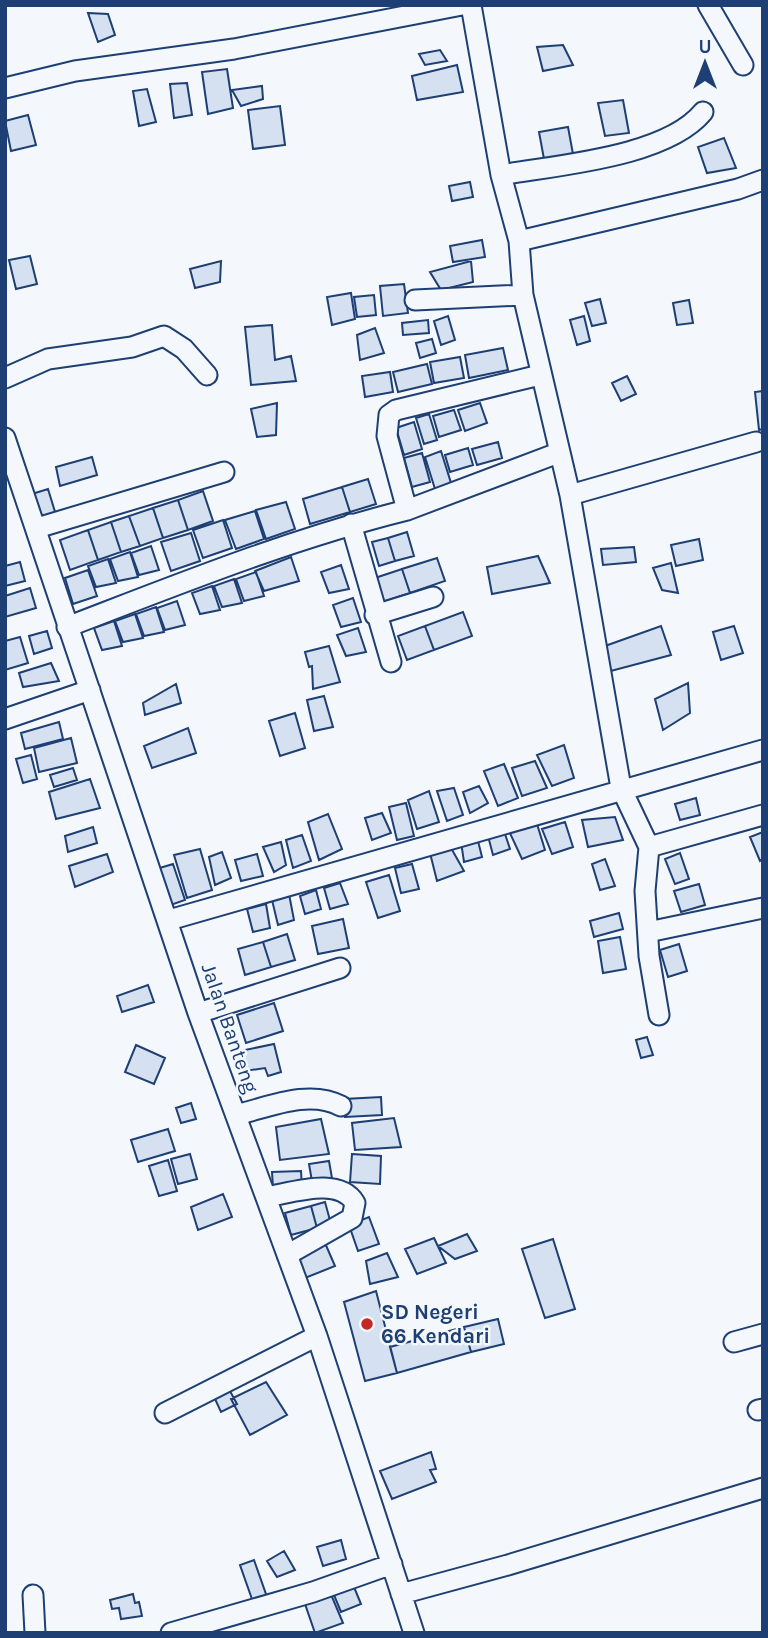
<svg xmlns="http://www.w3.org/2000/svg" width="768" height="1638" font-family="Karla,sans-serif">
<rect width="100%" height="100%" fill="#f4f7fb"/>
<path fill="#d5e0f0" stroke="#1d3f73" stroke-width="2" d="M88,13L108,14L115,35L98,42Z
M563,45L573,65L543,71L537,47Z
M440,50L447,61L425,65L419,54Z
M457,65L463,92L417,100L412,76Z
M227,69L233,108L208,114L202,72Z
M187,83L192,115L174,118L170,84Z
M262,86L263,99L241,106L232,90Z
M147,89L156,122L139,126L133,91Z
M623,100L629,133L605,136L598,103Z
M280,106L285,145L253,149L248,110Z
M28,115L36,145L11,151L5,121Z
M568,127L573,154L544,159L539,132Z
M724,138L736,168L707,173L698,147Z
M470,182L473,197L452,201L449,186Z
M482,240L485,257L453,262L450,246Z
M30,256L37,284L16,289L9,260Z
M221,261L220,282L195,288L190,269Z
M471,261L473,282L441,290L430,272Z
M404,284L408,313L383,316L380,286Z
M351,293L355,319L332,325L327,297Z
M374,295L376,315L357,317L354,297Z
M600,299L606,323L592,326L585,303Z
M689,300L693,323L677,325L673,303Z
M448,316L455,340L441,345L434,321Z
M584,316L590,341L577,345L570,320Z
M428,320L429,333L403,335L402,323Z
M272,325L275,360L291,356L296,381L251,385L245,327Z
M375,328L384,353L360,360L357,335Z
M432,339L436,353L420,358L416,343Z
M503,348L508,370L469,378L465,355Z
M460,357L464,378L434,383L430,362Z
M427,364L432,384L398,392L393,372Z
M390,372L393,392L365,397L362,376Z
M627,376L636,394L621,401L612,383Z
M763,391V429L759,430L755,392Z
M277,403L276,435L257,437L251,409Z
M480,403L487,423L465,431L458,410Z
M454,410L461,430L439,437L433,416Z
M429,414L437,440L424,444L416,418Z
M414,422L422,449L404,455L396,428Z
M498,442L502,458L477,465L472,449Z
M468,448L473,465L450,472L445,455Z
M441,451L451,483L435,489L425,457Z
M422,453L430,482L412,487L404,458Z
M92,457L97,475L60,486L56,467Z
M368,479L376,504L350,512L342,487Z
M342,487L350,512L310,524L303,499Z
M48,489L56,515L41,520L32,494Z
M203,491L213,521L188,530L178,500Z
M178,500L188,530L163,538L153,508Z
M286,502L295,529L266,539L256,510Z
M153,508L163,538L140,546L129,516Z
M255,511L264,539L236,549L225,520Z
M129,516L140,546L121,552L111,522Z
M223,520L232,548L203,558L193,530Z
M111,522L121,552L98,560L88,530Z
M88,530L98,560L70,570L60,540Z
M407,532L414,556L395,561L388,538Z
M191,533L200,561L171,571L161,542Z
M388,538L395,561L379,566L372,542Z
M699,539L703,560L676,566L671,545Z
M151,546L159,570L139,575L131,553Z
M634,547L636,562L603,565L601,549Z
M130,552L138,577L118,581L110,559Z
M538,556L550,583L492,594L487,567Z
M291,557L299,581L264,591L255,571Z
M437,558L445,581L410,593L402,569Z
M108,559L116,583L96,587L88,566Z
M20,562L25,581L5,586V566Z
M671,563L678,593L662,590L653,568Z
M341,565L349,589L329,593L321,572Z
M402,569L410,593L376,604L369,580Z
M88,570L97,596L73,604L65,578Z
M256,572L264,596L244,601L236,579Z
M234,579L242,603L222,607L214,586Z
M212,586L220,610L200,614L192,593Z
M30,588L36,608L5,617V596Z
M353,598L361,622L341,627L333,605Z
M177,601L185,625L165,630L157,608Z
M156,607L164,632L144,636L136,614Z
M463,612L472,636L434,650L425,626Z
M135,614L143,638L123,642L115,621Z
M114,621L122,646L102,650L94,628Z
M425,626L434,650L407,660L398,636Z
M661,626L671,655L607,672L605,646Z
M734,626L743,653L721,660L713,632Z
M358,628L366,652L346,656L337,635Z
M47,631L52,648L34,654L29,636Z
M20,637L28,663L5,670V641Z
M329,646L340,682L313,689L312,666L309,667L305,652Z
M51,663L59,681L23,687L19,673Z
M688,683L690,713L663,730L655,699Z
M176,684L181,703L145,715L143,703Z
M324,696L333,727L314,731L307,700Z
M295,713L305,748L280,756L269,721Z
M59,722L63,739L25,749L21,733Z
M188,728L196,753L152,768L144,746Z
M71,738L77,763L39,772L34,748Z
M564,745L574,778L552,786L537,755Z
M31,755L37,779L23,783L16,759Z
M535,761L547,788L522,796L512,768Z
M504,764L518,798L498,806L484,771Z
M73,768L77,780L54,787L50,775Z
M90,779L100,808L56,819L49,792Z
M479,786L488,803L470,813L463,792Z
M454,788L463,815L447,821L437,791Z
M429,791L439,822L417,829L408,800Z
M696,798L700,815L680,820L675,804Z
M406,803L414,836L397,840L389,807Z
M382,813L391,833L372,840L365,818Z
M328,814L342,849L319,860L308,822Z
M615,817L623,840L588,847L582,820Z
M565,822L573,847L552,854L542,829Z
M537,824L545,850L522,859L508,829Z
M93,827L97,843L68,852L65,836Z
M504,831L510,849L493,855L488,836Z
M763,832V859L760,861L750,837Z
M302,835L311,861L293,868L286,840Z
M477,837L482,857L464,862L461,842Z
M281,842L286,865L274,872L263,847Z
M451,848L464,871L437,881L430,853Z
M200,849L212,890L187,898L174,855Z
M222,852L231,878L215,885L209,857Z
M680,853L689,879L675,884L665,859Z
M107,854L113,872L75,887L69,866Z
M257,854L263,876L241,881L235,860Z
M605,859L615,886L600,890L592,864Z
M173,864L185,900L165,907L153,870Z
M412,864L419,889L401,893L395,868Z
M389,875L400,911L378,918L366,882Z
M340,883L348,904L330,909L324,888Z
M699,884L705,905L681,912L674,891Z
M316,890L321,909L305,914L300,896Z
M289,894L294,920L278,925L272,900Z
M266,904L270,928L253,932L247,909Z
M619,913L623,929L594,937L590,921Z
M343,919L349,948L318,954L312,926Z
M287,934L295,960L271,967L263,942Z
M620,937L626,969L603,973L598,941Z
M263,942L271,967L245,975L238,949Z
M679,944L687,971L668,977L660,950Z
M148,985L154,1002L122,1012L117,996Z
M274,1003L283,1031L246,1043L237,1015Z
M647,1037L653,1055L641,1058L636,1040Z
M274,1044L281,1072L268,1076L265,1068L245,1071L240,1051Z
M136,1045L165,1058L154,1084L125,1072Z
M381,1097L382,1115L345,1117L344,1099Z
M191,1103L196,1119L181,1123L176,1108Z
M394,1118L401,1147L355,1150L352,1123Z
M321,1119L329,1154L280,1160L276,1127Z
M168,1129L175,1151L138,1162L131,1140Z
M190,1154L197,1179L178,1184L171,1159Z
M352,1154L381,1156L380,1184L350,1182Z
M168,1160L177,1191L159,1196L149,1166Z
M329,1161L333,1184L313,1187L309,1164Z
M301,1171L302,1187L273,1188L272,1172Z
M223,1194L232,1217L198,1230L191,1207Z
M325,1202L331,1224L317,1228L311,1206Z
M311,1206L317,1228L291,1235L285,1213Z
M369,1217L379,1244L358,1251L349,1225Z
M467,1234L477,1251L455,1259L438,1246Z
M434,1238L446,1263L417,1274L405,1249Z
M553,1239L575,1309L545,1318L522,1249Z
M325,1243L335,1266L305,1278L296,1255Z
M387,1253L398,1277L370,1284L366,1261Z
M376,1291L397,1373L365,1381L344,1302Z
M498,1319L504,1344L471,1352L464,1327Z
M464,1327L471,1352L397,1373L390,1347Z
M266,1382L287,1415L250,1435L231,1399Z
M230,1391L237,1404L221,1412L215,1399Z
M431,1452L436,1469L430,1470L436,1482L392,1499L380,1471Z
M341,1540L346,1559L323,1566L317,1547Z
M284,1551L295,1570L277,1577L267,1561Z
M254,1560L267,1597L253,1602L240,1565Z
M354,1587L361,1604L341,1612L334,1595Z
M330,1592L343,1623L315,1633L304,1601Z
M133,1594L135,1603L139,1602L142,1616L121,1619L119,1608L112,1609L110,1600Z"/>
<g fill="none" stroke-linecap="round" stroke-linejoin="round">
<g stroke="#1d3f73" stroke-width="23">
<path id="minor" d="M471,5L501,175L519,241L523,295L570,495L621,788L649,847L645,891L649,956L659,1015
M708,5L743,65
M5,88L75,71L234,49L462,5
M501,175C558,165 666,157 703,112
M519,241L738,189L763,180
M415,300L523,295
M540,375L396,410L389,415L387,436L407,510L558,453
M5,378L48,359L132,347L164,336L184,349L207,375
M5,438L198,1013L317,1336L414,1633
M570,495L756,442
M351,524L391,662
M37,528L224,472
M375,615L433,597
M67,627C179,584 290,539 407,510
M5,719L90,690
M649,847L763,815
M169,920L763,750
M648,932L763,908
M198,1013L340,968
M236,1115C269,1107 309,1089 341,1106
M266,1197C292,1193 339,1176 355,1203L352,1218L287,1255
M734,1342L763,1334
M758,1410L763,1409
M165,1413L317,1336
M401,1594L508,1565L763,1488
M33,1595L35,1633
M171,1633L313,1592L392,1564"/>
</g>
<use href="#minor" stroke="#f4f7fb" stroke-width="19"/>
</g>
<circle fill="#c62828" stroke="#f4f7fb" stroke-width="2.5" cx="367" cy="1324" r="7"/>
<g text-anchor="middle" stroke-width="5" stroke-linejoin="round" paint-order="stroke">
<g font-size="21" fill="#1d3f73" stroke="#f4f7fb">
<text transform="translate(230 1028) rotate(71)" y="7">Jalan Banteng</text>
</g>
<g font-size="21" font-weight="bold" fill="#1d3f73" stroke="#f4f7fb" text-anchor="start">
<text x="381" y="1319">SD Negeri<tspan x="381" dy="24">66 Kendari</tspan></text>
</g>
</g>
<rect width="768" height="1638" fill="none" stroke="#1d3f73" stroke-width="14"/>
<g transform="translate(705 63)" stroke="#f4f7fb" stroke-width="5" paint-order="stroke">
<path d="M0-5L12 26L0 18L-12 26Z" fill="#1d3f73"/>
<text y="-10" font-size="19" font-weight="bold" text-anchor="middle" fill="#1d3f73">U</text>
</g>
</svg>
